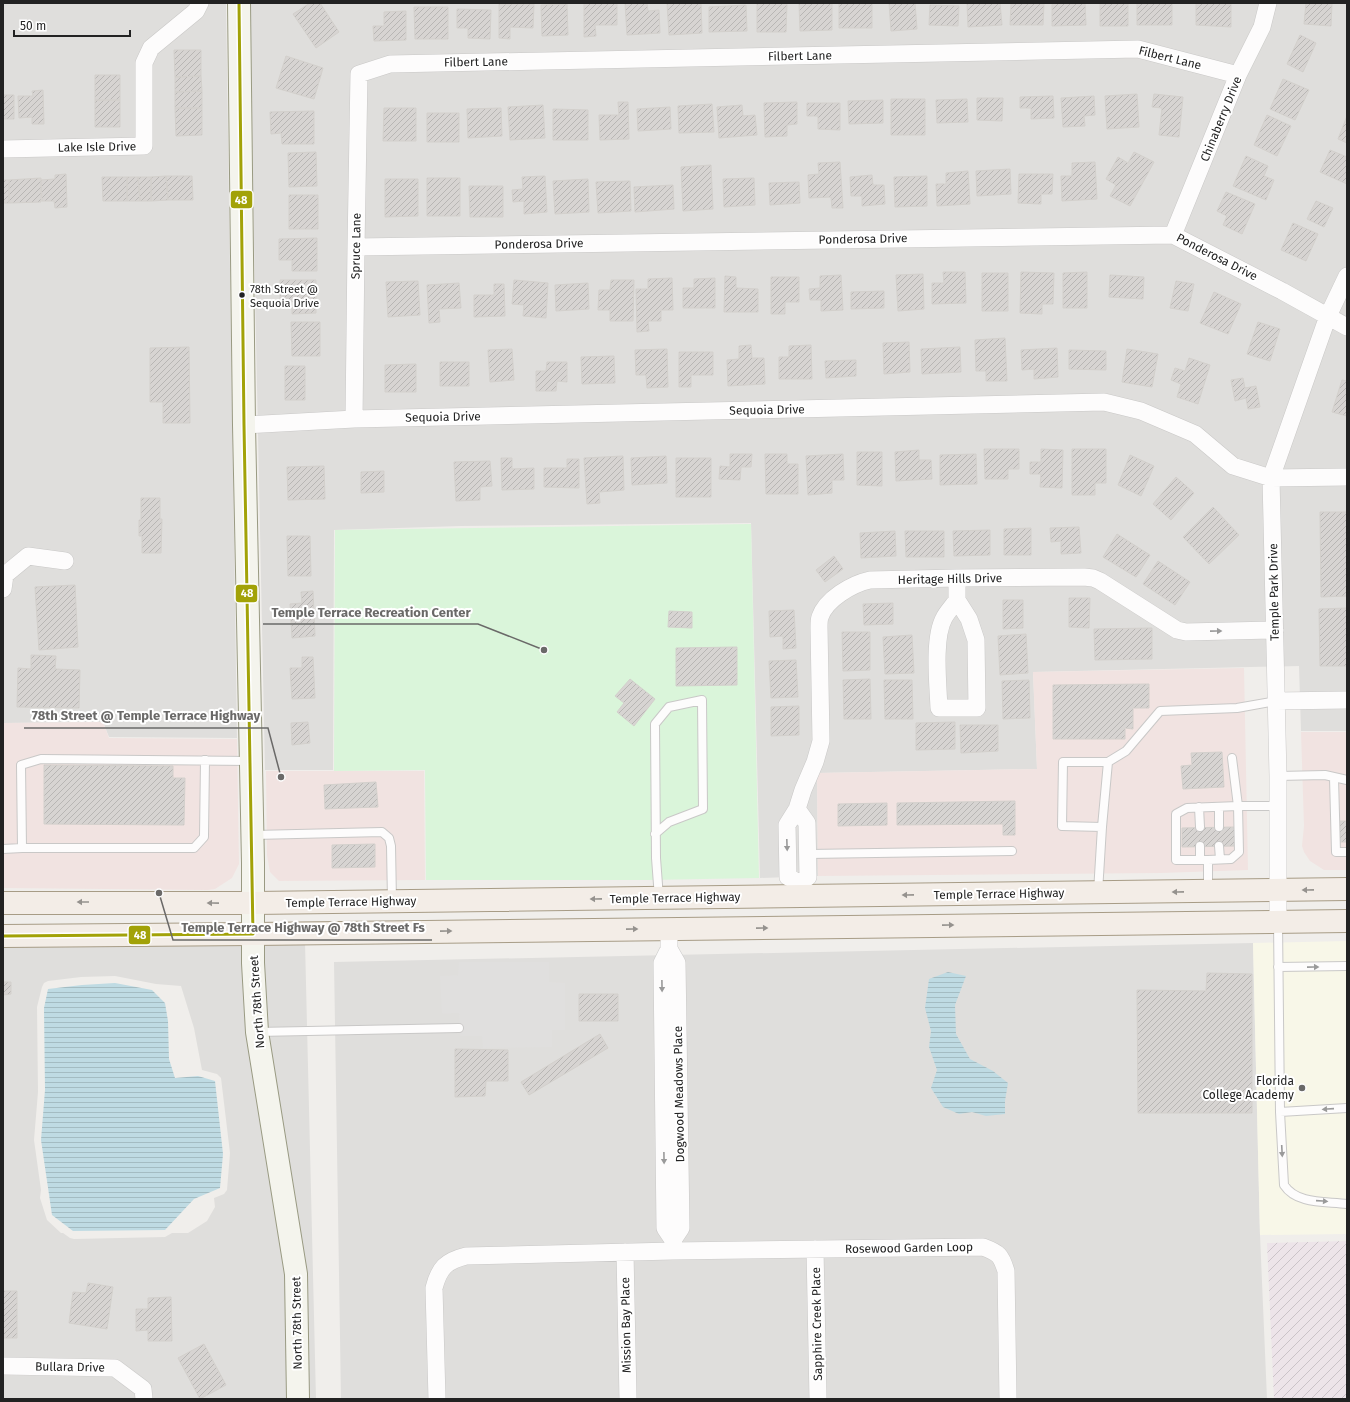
<svg xmlns="http://www.w3.org/2000/svg" width="1350" height="1402" font-family="'Fira Sans',sans-serif">
<defs>
<pattern id="industrial-furrows" width="10" height="10" patternUnits="userSpaceOnUse"><rect width="10" height="10" fill="#ede4e9"/><path d="M-1 1l2-2M0 10L10 0M9 11l2-2" fill="none" stroke="#cbc3c8"/></pattern>
<pattern id="water-rules" width="6" height="5" patternUnits="userSpaceOnUse"><rect width="6" height="5" fill="#bfdbe3"/><path d="M0 2.5h6" fill="none" stroke="#a4bcc2"/></pattern>
<pattern id="building-hatch" width="6" height="6" patternUnits="userSpaceOnUse"><rect width="6" height="6" fill="#d7d4d2"/><path d="M-1 1l2-2M0 6l6-6M5 7l2-2" fill="none" stroke="#b8b6b4"/></pattern>
</defs>
<rect width="100%" height="100%" fill="#f0eeeb"/>
<path fill="#dfdedc" fill-rule="evenodd" d="M3,3H226L237,738L109,737L103,722L3,723Z
M249,3H1347V731H1301L1299,666L1033,672L1037,769L817,773L818,876L760,878L751,523L461,526L334,530L333,770H265Z
M305,942L316,1399H306L265,1031L261,943Z
M245,943L288,1275L290,1399H152L151,1389L148,1382L119,1360L115,1359L3,1357V945ZM115,976L156,984L181,986L194,1028L202,1070L217,1074L221,1078L230,1153L227,1190L224,1194L214,1198L215,1207L207,1221L188,1233H172L165,1237L74,1239L70,1238L63,1233H61L47,1220L40,1198L41,1190L34,1140L38,1092L37,1007L42,987L44,983L48,981L81,977Z
M1253,943L1260,1235L1267,1399H341L334,962Z
M3,1375L112,1377L136,1394V1399H3Z"/>
<path fill="#f1e3e1" d="M1244,668L1248,870L1161,873L818,876L817,773L1037,769L1033,672Z
M103,722L109,738L237,739L239,864L232,878L215,889L208,890L3,888V723Z
M1301,732H1347V870H1324L1310,861L1304,852L1302,846L1304,826Z
M266,771H424L425,880L279,881L270,872L267,855Z"/>
<path fill="url(#industrial-furrows)" d="M1347,1241V1399H1274L1267,1243Z"/>
<path fill="#f8f7e8" d="M1347,941V1234L1260,1235L1253,943Z"/>
<path fill="#daf5da" d="M751,524L759,878L648,880H426L425,770L334,771L335,530Z"/>
<path fill="#e0dfde" d="M459,962H549V982L565,983V1030H552V1047L483,1048L482,1036H460L459,1013L442,1014L440,976L458,975Z"/>
<path fill="url(#water-rules)" d="M948,972L966,976L955,1005L956,1034L970,1059L993,1071L1008,1083L1005,1101V1114L986,1116L972,1112L959,1114L943,1107L931,1088L937,1070L929,1047L931,1031L925,1008L929,979Z
M115,983L152,990L165,1003L168,1021L169,1059L175,1078L198,1076L215,1081L223,1154L220,1188L194,1199L165,1230L73,1231L52,1215L41,1140L45,1090L44,1008L48,989L82,985Z"/>
<path fill="url(#building-hatch)" stroke="#d3d0cc" d="M310,3H320L339,32L316,48L293,14Z
M584,3H617V25H595L596,36L584,37Z
M625,3H647L648,11L659,10L660,33L627,35Z
M667,3H701L702,33L669,35Z
M757,3H787L786,32H757Z
M799,3H832V30L800,31Z
M839,3H872V28H839Z
M889,3H915L917,29L891,31Z
M967,3H1000L1002,25L968,27Z
M1022,3H1044L1043,25H1010L1011,4Z
M1052,3H1085L1086,25L1052,26Z
M1100,3H1128V26H1100Z
M1137,3H1172V25H1137Z
M1196,3H1231V27L1196,25Z
M1306,3H1332L1331,26L1304,24Z
M499,4H534L533,28L510,27V39L499,38Z
M567,4L568,35L542,36L541,5Z
M746,5L747,31L709,32V7Z
M930,5L959,6L958,26L929,25Z
M414,7H448V39H415Z
M457,9L491,10L490,39L468,38V28H457Z
M406,11V40L374,41L373,26H384V12Z
M1300,35L1316,43L1303,72L1287,64Z
M174,50H201V76L175,77Z
M286,56L323,68L314,99L276,88Z
M95,75H120V100H95Z
M201,76L202,91L175,92V77Z
M1283,79L1309,90L1295,120L1270,109Z
M43,90L44,124H32V117L19,118L18,96H33L32,91Z
M202,91V108H175V92Z
M1137,94L1139,127L1107,129L1105,96Z
M1154,94L1183,97L1179,137L1159,135L1162,108L1152,107Z
M3,95H14V119H3Z
M1053,96L1054,118L1031,119V108H1020V97Z
M1094,96L1095,115L1084,116L1085,126L1063,127L1061,98Z
M977,98H1003L1002,121L977,120Z
M891,99H925V135H891Z
M967,99L968,122L937,123L936,100Z
M95,100H120V127H95Z
M883,100V123L849,124L848,101Z
M618,102H628L629,139L600,140L599,115H619Z
M797,102V124L787,125V136L765,137L764,103Z
M807,103H840V130L818,129V116H807Z
M712,104L714,132L679,133L678,106Z
M543,105L545,138L510,140L508,107Z
M742,105L743,116L755,115L757,135L719,138L717,107Z
M670,107L671,129L638,131L637,109Z
M175,108H202V135L176,136Z
M384,108H416V141H383Z
M501,108L502,136L468,138L467,109Z
M553,109L588,110V140H553Z
M314,111V144H282L281,133L271,134L270,112Z
M427,113H459V142H427Z
M1267,115L1291,126L1277,156L1254,145Z
M1347,116V143L1338,139Z
M1330,150L1347,157V184L1320,172Z
M316,152L317,186L289,187L288,153Z
M1134,152L1154,162L1130,206L1110,196L1116,185L1106,179L1118,157L1128,163Z
M1246,156L1268,166L1264,176L1274,180L1266,200L1233,186Z
M840,162L843,208H832L831,197L809,198L808,175L819,174L818,163Z
M1095,162L1097,199L1062,201L1061,176H1072V163Z
M711,165L713,209L683,211L681,167Z
M1010,169L1011,194L977,196L976,171Z
M968,171L970,204L937,206L936,184H946V173Z
M66,174L67,207L55,208L54,201H42L41,180L55,179V175Z
M1019,174H1053L1052,194H1041V204L1018,203Z
M872,175L873,185H884L885,204L862,206V196H851L850,177Z
M166,176L168,200L151,201V177Z
M166,176H192L193,200H168Z
M545,176L547,212L524,214V201L513,202L512,190L523,189L522,177Z
M927,176V206L895,207L894,177Z
M102,177H127V201H103Z
M127,177H138L140,201H127Z
M138,177H151V201H140Z
M41,178V202L9,203V180Z
M427,178H460V216H427Z
M754,178L755,205L724,207L723,179Z
M385,179H418V216L385,217Z
M588,179L589,212L555,214L553,181Z
M3,180H9V203H3Z
M630,181L631,211L598,213L596,182Z
M799,182L800,203L770,205L769,183Z
M673,185L674,209L635,212L634,187Z
M469,186H503V217H470Z
M1226,192L1255,204L1242,234L1223,225L1227,216L1217,211Z
M289,195H318V229H289Z
M1316,201L1333,208L1324,227L1307,219Z
M1293,223L1318,234L1306,261L1281,250Z
M317,238V271H292V260H279V239Z
M943,272H965L966,303L932,304V283H944Z
M1021,272L1054,273L1053,304H1042V314L1020,313Z
M1087,272V308H1063V273Z
M982,273H1008V311H982Z
M923,274L924,309L898,311L896,275Z
M841,275L843,310L821,311V300H810L809,289L820,288V276Z
M1110,275L1144,277L1143,299L1109,297Z
M725,276L736,277V288L758,289V312H724Z
M771,277H799V302H785V314H771Z
M672,278L673,310H661V321H648L649,331L637,332L636,289H648V279Z
M715,278V308H683V288H694V279Z
M280,280H316V313L292,314V302H280Z
M514,280L548,283L546,318L523,316L524,305L512,304Z
M611,280H634L633,321H610V310H598L599,290H610Z
M418,281L420,315L388,317L386,282Z
M1176,281L1194,284L1188,311L1170,308Z
M459,283L461,308L439,309L440,322L429,323L427,285Z
M588,283L589,309L556,311L555,285Z
M494,284H504L505,316L474,317V295H494Z
M884,291V308L851,309V292Z
M1214,292L1241,304L1228,334L1200,323Z
M291,322H320V356H292Z
M1258,322L1280,329L1270,361L1247,354Z
M1005,338L1007,381H986V371H976L975,340Z
M909,342L910,372L884,374L883,343Z
M751,345L752,358H764L765,384L728,386L727,360L739,359V346Z
M811,345L812,379H779V357H789V346Z
M189,347L190,423H163V402H150V348Z
M960,347L961,372L922,374L921,349Z
M1057,348L1058,377L1034,379V369L1022,370L1021,350Z
M512,349L514,380L490,382L488,350Z
M667,349L668,387L647,388L646,375H636L635,350Z
M1127,349L1158,354L1152,387L1122,382Z
M1069,350L1106,351V370L1069,369Z
M679,352H713V375H691V387H679Z
M614,356L615,383L582,384L581,357Z
M1189,358L1210,365L1198,404L1177,397L1181,384L1171,380L1175,368L1185,371Z
M856,360V376L826,378L825,361Z
M440,362H469V386H440Z
M547,362H567V382L557,381L556,391H536V371H546Z
M416,364V392H385V365Z
M285,366H305V400H285Z
M1243,378L1245,388L1256,386L1260,407L1248,409L1246,398L1235,401L1231,380Z
M1342,380L1347,381V416L1332,412Z
M984,449H1019V469H1008V479H985Z
M1041,449L1063,450L1062,488L1040,487L1041,474H1030V462H1041Z
M1072,449H1106V483H1095V495H1072Z
M919,450V460H931L932,479L896,481L895,452Z
M857,452H882V486L857,485Z
M730,454H752L751,467H741L740,480L719,479L720,466L730,467Z
M765,454H787V464H798V494H766Z
M843,454L844,480H832V493L808,495L806,456Z
M976,454L977,484L940,485V455Z
M1130,455L1154,466L1141,496L1118,485Z
M623,456L624,490L599,492L600,503L587,504L584,458Z
M666,456L667,483L632,485L631,458Z
M501,458H512V469L534,468V489L502,490Z
M676,458H711V497H676Z
M567,459H579V488L544,487V468H567Z
M490,461L492,486L480,487V500L456,501L454,462Z
M324,466L325,499L288,500L287,467Z
M384,471V492L361,493V472Z
M1176,477L1194,493L1171,520L1153,504Z
M141,498H160V519H162L161,553H142V536H139V520H141Z
M1213,507L1239,535L1209,564L1183,537Z
M1320,512H1347V596L1321,597Z
M1079,527L1081,553L1061,554V541L1051,542L1050,528Z
M1031,528V555H1004V529Z
M990,530V555L954,556L953,531Z
M895,531L896,556L861,558L860,533Z
M905,531H944V557H906Z
M1117,534L1150,555L1136,577L1103,557Z
M287,536H310L311,576H288Z
M834,556L843,569L825,582L816,570Z
M1158,561L1190,582L1175,605L1143,584Z
M75,585L78,647L39,650L35,587Z
M313,591L315,636L292,638L290,604L302,603L301,592Z
M1069,598H1090L1089,628L1069,627Z
M1003,600H1023V628L1003,629Z
M893,603V624L864,625L863,604Z
M1347,608V666H1320L1319,609Z
M794,610L796,648L783,649V636L770,637L769,611Z
M669,611L692,612V628L668,627Z
M1152,628V659L1095,660L1094,629Z
M842,632H870V670L843,671Z
M1026,634L1028,673L1000,675L998,636Z
M912,635L914,673L885,674L883,637Z
M737,647V685L676,686V648Z
M31,655L56,656L55,669L80,670L79,708L17,707L18,668L31,669Z
M302,657H313L315,698L292,699L290,668H302Z
M796,660L798,697L771,698L769,661Z
M630,679L655,699L634,726L617,712L624,703L615,696Z
M870,679L871,719H844L843,680Z
M884,680H912L913,719H885Z
M1029,680L1030,718L1003,719L1002,681Z
M1149,684V708H1133V729L1125,728V739H1053V685Z
M799,706V735L771,736V707Z
M308,722L310,743L292,745L291,723Z
M955,722V749L916,750V723Z
M960,725H998V751L961,753Z
M1222,752L1224,787L1183,789L1181,766L1192,765L1191,753Z
M44,765L173,766V778H185L184,825L44,824Z
M376,782L378,807L325,809L324,785Z
M1015,801V835H1003V824L897,825V803Z
M887,803V825L838,826V804Z
M1339,821H1347V842H1339Z
M1235,827V846L1182,847V828Z
M375,844V867L332,868V845Z
M1207,973L1252,974V1113H1138L1137,990L1206,991Z
M3,982H11V994L3,995Z
M579,994H618V1021H579Z
M600,1034L608,1048L529,1095L521,1082Z
M455,1049L508,1050V1081H486L485,1096L455,1097Z
M88,1283L113,1287L107,1329L69,1323L73,1292L86,1293Z
M3,1291H17V1338H3Z
M171,1297L172,1341H148V1330L136,1331V1309H148V1298Z
M204,1344L226,1385L200,1399L178,1358Z"/>
<g fill="none" stroke-linecap="round" stroke-linejoin="round">
<g stroke="#c9c8c7" stroke-width="10">
<path id="lane" d="M205,760L204,837L194,848H22L21,765L41,759L250,761
M1278,776L1325,775L1347,780
M1334,778L1336,852H1347
M1199,807L1200,827
M1219,807V827
M1102,827L1062,826L1063,762H1108
M655,834L669,822L703,809L702,700L669,707L655,724L656,858L659,898
M254,835L382,832L389,838L391,846L392,901
M1219,846L1220,859
M3,849L22,848
M808,854L1012,851
M1200,860V846
M1208,860H1176V814L1187,808L1238,806L1232,758
M1208,890V860L1231,859L1239,852L1238,806H1278
M1098,892L1102,827L1108,762L1126,751L1160,711L1237,708L1276,701
M1278,922L1280,1112L1284,1185C1297,1205 1327,1201 1347,1204
M1278,967L1347,966
M257,1032L459,1028
M1280,1112L1347,1108"/>
</g>
<g stroke="#c9c8c7" stroke-width="18">
<path id="street" d="M3,149L144,146V63L151,48L196,11L200,3
M1173,235L1238,75L1262,27L1268,3
M356,247L1173,235L1282,291L1347,327
M354,419L356,247L359,74L390,64L1138,49L1238,75
M244,425L354,419L1104,402L1141,411L1195,434L1233,466L1271,478L1347,477
M957,578V600L969,619L976,640L977,708H939C938,684 933,638 944,618C947,612 953,606 957,600
M3,589L5,575L28,556L65,561
M1276,701L1347,700
M797,809L807,823L808,877L800,883
M800,883L788,877L787,825L797,809L803,790L815,762L821,741L819,627C819,624 819,620 820,617C826,599 852,584 870,580L957,578L1084,577L1093,578L1100,581L1177,630L1186,632L1275,630
M1278,921V776L1271,478L1328,316L1347,276
M669,949L677,963L681,1228L673,1240L665,1228L662,963L669,949V928
M815,1249L818,1399
M625,1252L628,1399
M3,1366L115,1368L143,1389L144,1399
M437,1399L434,1288C439,1268 446,1261 466,1256L673,1251L983,1247C999,1253 1001,1255 1006,1271L1008,1399"/>
</g>
<g stroke="#999a82" stroke-width="24">
<path id="secondary" d="M239,3L244,425L253,863V963L257,1032L296,1274L298,1399"/>
</g>
<g stroke="#a79c86" stroke-width="24">
<path id="primary" d="M3,903H252L1347,889
M3,936L253,934L1347,921"/>
</g>
<use href="#lane" stroke="#fdfcfc" stroke-width="8"/>
<use href="#street" stroke="#fdfcfc" stroke-width="17"/>
<use href="#secondary" stroke="#f4f4ed" stroke-width="22"/>
<use href="#primary" stroke="#f3ede7" stroke-width="22"/>
<g stroke="#fff" stroke-width="6">
<path id="bus-1" d="M3,936L253,934L244,425L239,3"/>
</g>
<use href="#bus-1" stroke="#a2a208" stroke-width="3"/>
</g>
<defs><path id="oneway-solid" d="M-6-.8H1V-3.2L6.5 0L1 3.2V.8H-6Z"/></defs>
<g fill="#9a9a9a">
<use href="#oneway-solid" transform="translate(1216 631) rotate(-1)"/>
<use href="#oneway-solid" transform="translate(787 845) rotate(88)"/>
<use href="#oneway-solid" transform="translate(1313 967) rotate(-1)"/>
<use href="#oneway-solid" transform="translate(662 986) rotate(89)"/>
<use href="#oneway-solid" transform="translate(1328 1109) rotate(176)"/>
<use href="#oneway-solid" transform="translate(1282 1151) rotate(87)"/>
<use href="#oneway-solid" transform="translate(664 1158) rotate(89)"/>
<use href="#oneway-solid" transform="translate(1322 1201) rotate(4)"/>
</g>
<g fill="#95928e">
<use href="#oneway-solid" transform="translate(1308 890) rotate(179)"/>
<use href="#oneway-solid" transform="translate(1178 892) rotate(179)"/>
<use href="#oneway-solid" transform="translate(908 895) rotate(179)"/>
<use href="#oneway-solid" transform="translate(596 899) rotate(179)"/>
<use href="#oneway-solid" transform="translate(83 902) rotate(180)"/>
<use href="#oneway-solid" transform="translate(213 903) rotate(-179)"/>
<use href="#oneway-solid" transform="translate(948 925) rotate(-1)"/>
<use href="#oneway-solid" transform="translate(762 928) rotate(-1)"/>
<use href="#oneway-solid" transform="translate(632 929) rotate(-1)"/>
<use href="#oneway-solid" transform="translate(446 931) rotate(-1)"/>
</g>
<circle fill="#222" stroke="#fff" stroke-width="1.5" cx="242" cy="295" r="3.5"/>
<circle fill="#6a6968" stroke="#fff" stroke-width="1.5" cx="1302" cy="1088" r="4"/>
<g text-anchor="middle" stroke-width="4" stroke-linejoin="round" paint-order="stroke">
<g font-size="11" fill="#222" stroke="#fff" text-anchor="start">
<text x="250" y="293">78th Street @<tspan x="250" dy="14">Sequoia Drive</tspan></text>
</g>
<g font-size="12" fill="#222" stroke="#fff">
<text transform="translate(800 56) rotate(-1)" y="4">Filbert Lane</text>
<text transform="translate(1170 58) rotate(14)" y="4">Filbert Lane</text>
<text transform="translate(476 62) rotate(-1)" y="4">Filbert Lane</text>
<text transform="translate(1221 119) rotate(-68)" y="4">Chinaberry Drive</text>
<text transform="translate(97 147) rotate(-1)" y="4">Lake Isle Drive</text>
<text transform="translate(863 239) rotate(-1)" y="4">Ponderosa Drive</text>
<text transform="translate(539 244) rotate(-1)" y="4">Ponderosa Drive</text>
<text transform="translate(356 246) rotate(-89)" y="4">Spruce Lane</text>
<text transform="translate(1217 257) rotate(27)" y="4">Ponderosa Drive</text>
<text transform="translate(767 410) rotate(-1)" y="4">Sequoia Drive</text>
<text transform="translate(443 417) rotate(-1)" y="4">Sequoia Drive</text>
<text transform="translate(950 579) rotate(-1)" y="4">Heritage Hills Drive</text>
<text transform="translate(1274 592) rotate(-91)" y="4">Temple Park Drive</text>
<text transform="translate(999 894) rotate(-1)" y="4">Temple Terrace Highway</text>
<text transform="translate(675 898) rotate(-1)" y="4">Temple Terrace Highway</text>
<text transform="translate(351 902) rotate(-1)" y="4">Temple Terrace Highway</text>
<text transform="translate(257 1002) rotate(-94)" y="4">North 78th Street</text>
<text transform="translate(679 1094) rotate(-91)" y="4">Dogwood Meadows Place</text>
<text transform="translate(909 1248) rotate(-1)" y="4">Rosewood Garden Loop</text>
<text transform="translate(297 1323) rotate(-91)" y="4">North 78th Street</text>
<text transform="translate(817 1324) rotate(-91)" y="4">Sapphire Creek Place</text>
<text transform="translate(626 1325) rotate(-91)" y="4">Mission Bay Place</text>
<text transform="translate(70 1367) rotate(1)" y="4">Bullara Drive</text>
</g>
<g font-size="12" fill="#222" stroke="#fff" text-anchor="end">
<text x="1294" y="1085">Florida<tspan x="1294" dy="14">College Academy</tspan></text>
</g>
</g>
<path fill="none" stroke="#6a6968" stroke-width="1.5" d="M544 650L478 624H263M281 777L268 728H24M159 893L173 940H432"/>
<g fill="#6a6968" stroke="#fff" stroke-width="1.5">
<circle cx="544" cy="650" r="4"/>
<circle cx="281" cy="777" r="4"/>
<circle cx="159" cy="893" r="4"/>
</g>
<g font-size="13" text-anchor="middle" font-weight="bold" fill="#6a6968" stroke="#fff" stroke-width="4" stroke-linejoin="round" paint-order="stroke">
<text x="371" y="617">Temple Terrace Recreation Center</text>
<text x="146" y="720">78th Street @ Temple Terrace Highway</text>
<text x="303" y="932">Temple Terrace Highway @ 78th Street Fs</text>
</g>
<g stroke="#fff" stroke-width="1.5">
<rect x="230" y="190" width="23" height="19" rx="4" fill="#a2a208"/>
<rect x="235" y="584" width="23" height="19" rx="4" fill="#a2a208"/>
<rect x="128" y="925" width="23" height="20" rx="4" fill="#a2a208"/>
</g>
<g font-size="11" text-anchor="middle" font-weight="bold" fill="#fff">
<text x="241" y="204">48</text>
<text x="247" y="597">48</text>
<text x="140" y="939">48</text>
</g>
<rect width="1350" height="1402" fill="none" stroke="#222222" stroke-width="8"/>
<path d="M14 30v6h116v-6" fill="none" stroke="#222222" stroke-width="2"/>
<text x="20" y="30" font-size="12" fill="#222222" stroke="#ffffff" stroke-width="3" paint-order="stroke">50 m</text>
</svg>
